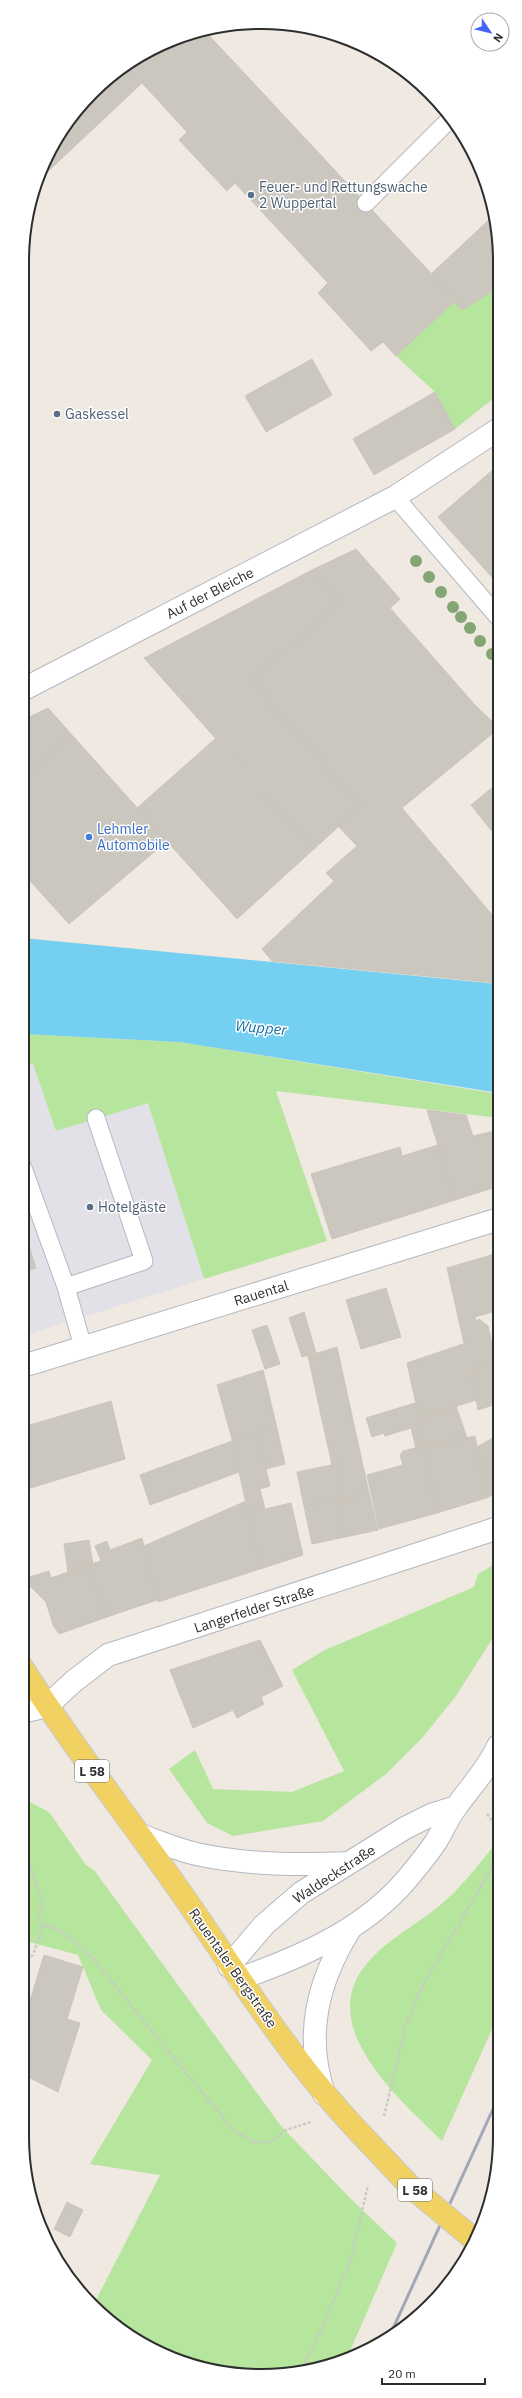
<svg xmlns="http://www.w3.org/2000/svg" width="522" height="2398" font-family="'IBM Plex Sans',sans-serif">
<rect width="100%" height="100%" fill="#efe9e1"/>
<path fill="#e3e1e8" d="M23,1064H33L57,1131L148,1102L204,1279L23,1336Z"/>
<path fill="#b6e59e" d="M499,287V394L455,429L435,392L396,356L454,302L462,310Z
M23,1034L179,1042L499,1094V1118L276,1091L327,1241L204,1279L148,1103L56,1131L33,1064H23Z
M498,1562V1626L494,1636L456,1696L423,1737L386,1774L323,1821L233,1836L207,1823L169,1769L195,1750L213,1789L292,1792L344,1771L292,1670L325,1650L474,1587L478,1574Z
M22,1798L49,1812L86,1865L94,1870L281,2126L350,2198L397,2243L347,2358L338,2363L246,2375L156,2351L93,2306L160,2175L90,2164L152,2060L101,2010L78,1955L22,1940Z
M498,1841V2016L442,2141C403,2102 319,2032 362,1970C384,1939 419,1925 446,1900C465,1883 481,1861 498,1841Z"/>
<path fill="#75cff0" d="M23,938L499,984V1093L179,1042L23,1034Z"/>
<path fill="#cbc7bf" stroke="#cbc5ba" d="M199,30H204L456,300L396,356L383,342L371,351L318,293L328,283L235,183L227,191L179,140L187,132L142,83L42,177L54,142L115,72Z
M492,217L499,245V287L462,310L454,302L456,300L431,274Z
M312,359L332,395L266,432L245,396Z
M435,392L455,429L374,475L353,439Z
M495,468L499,472V585L438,517Z
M356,549L400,599L390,608L475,705L499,728L402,808L499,923V983L272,961L262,949L334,881L326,873L357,846L338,826L361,806L251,681L339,602L312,570Z
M312,570L339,602L251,681L361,806L314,849L144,658Z
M48,708L72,735L23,778V720Z
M72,735L167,841L69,924L23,873V778Z
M215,739L314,849L237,919L137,808Z
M499,782V840L471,805Z
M427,1110L466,1115L473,1136L499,1130V1186L455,1200Z
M438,1145L455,1200L332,1239L311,1174L400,1147L402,1156Z
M23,1227L36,1268L23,1272Z
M499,1252V1288L488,1256Z
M488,1256L499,1288V1310L475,1317L476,1321L479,1319L488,1326L496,1362L470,1370L447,1268Z
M386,1288L401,1337L361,1349L346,1300Z
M304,1312L316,1353L302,1357L289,1318Z
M267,1325L280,1364L265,1369L252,1330Z
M463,1344L476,1400L419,1418L407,1363Z
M337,1347L369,1493L344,1498L337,1464L332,1465L308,1356Z
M499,1361V1403L478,1410L470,1370Z
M263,1370L277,1428L232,1439L217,1385Z
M111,1401L125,1459L24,1490L23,1427Z
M415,1403L425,1445L416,1448L411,1428L385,1436L384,1433L372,1437L366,1418Z
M456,1406L467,1438L425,1447L419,1418Z
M499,1426V1492L486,1498L477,1447L496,1436L493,1429Z
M277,1428L285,1464L266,1469L258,1433Z
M258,1433L270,1486L260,1489L265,1509L291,1503L303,1555L260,1569L232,1439Z
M475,1436L486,1498L437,1513L423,1446Z
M232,1441L239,1472L150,1505L140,1475Z
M423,1446L437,1513L379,1529L367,1475L403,1465L400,1455L403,1451Z
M337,1464L344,1498L304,1506L297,1472Z
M369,1493L378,1530L345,1537L337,1500Z
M337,1500L345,1537L312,1544L304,1506Z
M246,1501L260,1569L158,1602L144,1546Z
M142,1538L157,1600L107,1617L89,1565L101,1561L95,1546L107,1541L110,1550Z
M89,1540L93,1564L68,1572L64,1544Z
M89,1565L107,1617L59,1634L53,1625L46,1602L23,1579L49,1571L51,1578Z
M260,1640L283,1686L261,1697L264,1704L237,1718L233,1710L193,1728L170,1670Z
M44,1955L83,1967L67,2019L80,2023L58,2092L22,2074V2027Z
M67,2202L83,2210L70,2237L54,2229Z"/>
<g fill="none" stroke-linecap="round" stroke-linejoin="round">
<g stroke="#b4b7c1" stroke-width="19">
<path id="service" d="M366,203L449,120
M395,497L499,618
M23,1168L66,1287
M83,1347L66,1287L144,1261L96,1118"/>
</g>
<g stroke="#b4b7c1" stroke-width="24">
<path id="minor" d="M24,689L395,497L499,429
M23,1366L499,1219
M47,1706L74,1681L108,1655L498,1528"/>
</g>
<g stroke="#b4b7c1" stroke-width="24">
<path id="secondary" d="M22,1712L47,1706
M140,1835C160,1842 180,1851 201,1855C250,1865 300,1865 349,1863
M229,1966L264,1925L301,1893L405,1828L431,1815L456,1807
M239,1979C301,1957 364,1930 407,1879C417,1867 427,1855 435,1843C443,1831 448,1817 457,1806C471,1786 488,1769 498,1746
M324,2094C304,2034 318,1981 350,1929"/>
</g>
<g stroke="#c9c9c9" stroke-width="24">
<path id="primary" d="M22,1667C75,1751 137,1828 193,1910C245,1986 296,2066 360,2133"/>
</g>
<path stroke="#c9c9c9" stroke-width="2.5" stroke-dasharray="3 2" stroke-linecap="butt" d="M487,1814L498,1828
M22,1843L43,1902L39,1918L43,1925
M22,1961L33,1955L43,1925C66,1931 78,1943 94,1960L233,2130L253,2142H271L286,2130L311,2122
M384,2116L407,2021L424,1983L498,1858
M302,2368L320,2333L351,2259L368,2185"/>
<use href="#service" stroke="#fff" stroke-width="17"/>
<use href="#minor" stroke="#fff" stroke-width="22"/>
<use href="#secondary" stroke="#fff" stroke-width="22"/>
<use href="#primary" stroke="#f2d163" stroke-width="22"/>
<path stroke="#a3a6b8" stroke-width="3" d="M391,2333L498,2098"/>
<g stroke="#c9c9c9" stroke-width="24" stroke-linecap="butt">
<path id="primary-bridge" d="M360,2133L410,2186L476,2241"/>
</g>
<use href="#primary-bridge" stroke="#f2d163" stroke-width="22"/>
</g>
<g fill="#84a574">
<circle cx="416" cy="561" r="6"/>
<circle cx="429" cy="577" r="6"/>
<circle cx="441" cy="592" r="6"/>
<circle cx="453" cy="607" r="6"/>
<circle cx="461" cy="617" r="6"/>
<circle cx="470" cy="628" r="6"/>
<circle cx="480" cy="641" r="6"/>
<circle cx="492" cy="654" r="6"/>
</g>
<g fill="#5c6f8a" stroke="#fff" stroke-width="1.5">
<circle cx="251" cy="195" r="4"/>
<circle cx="57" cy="414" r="4"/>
<circle cx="90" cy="1207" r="4"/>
</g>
<circle fill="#3f7fe0" stroke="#fff" stroke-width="1.5" cx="89" cy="837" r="4"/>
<g text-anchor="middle" stroke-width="3" stroke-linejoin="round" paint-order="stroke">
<g fill="#fff" stroke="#6d6d6d" stroke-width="1">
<rect x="75" y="1760" width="34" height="22" rx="3"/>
<rect x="398" y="2179" width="34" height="22" rx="3"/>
</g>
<g font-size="13" font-weight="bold" fill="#2e2e2e">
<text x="92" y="1776">L 58</text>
<text x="415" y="2195">L 58</text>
</g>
<g font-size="14" fill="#4e5e75" stroke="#fff" text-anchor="start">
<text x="259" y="192">Feuer- und Rettungswache<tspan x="259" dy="16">2 Wuppertal</tspan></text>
<text x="65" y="419">Gaskessel</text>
<text x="98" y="1212">Hotelgäste</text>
</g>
<g font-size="14" fill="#2e2e2e" stroke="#fff">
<text transform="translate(210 593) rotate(-27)" y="5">Auf der Bleiche</text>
<text transform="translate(261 1293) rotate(-17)" y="5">Rauental</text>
<text transform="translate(254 1609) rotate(-18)" y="5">Langerfelder Straße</text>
<text transform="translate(334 1874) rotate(-33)" y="5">Waldeckstraße</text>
<text transform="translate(233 1968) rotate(55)" y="5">Rauentaler Bergstraße</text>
</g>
<g font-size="14" fill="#366cbe" stroke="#fff" text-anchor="start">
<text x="97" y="834">Lehmler<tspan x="97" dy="16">Automobile</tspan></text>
</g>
<g font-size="15" font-style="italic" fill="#0d6fa3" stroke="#fff">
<text transform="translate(261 1028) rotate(5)" y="5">Wupper</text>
</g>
</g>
<path d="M0 0H522V2398H0ZM261 29H261A232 232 0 0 1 493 261V2137A232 232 0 0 1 261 2369H261A232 232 0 0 1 29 2137V261A232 232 0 0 1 261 29Z" fill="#fff" fill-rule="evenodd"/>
<path fill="none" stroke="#2e2e2e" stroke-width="2" d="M261 29H261A232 232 0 0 1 493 261V2137A232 232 0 0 1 261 2369H261A232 232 0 0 1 29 2137V261A232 232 0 0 1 261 29Z"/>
<g transform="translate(490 32) rotate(125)"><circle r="19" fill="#ffffff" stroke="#ababab"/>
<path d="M0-3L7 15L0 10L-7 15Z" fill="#4264fb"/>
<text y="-6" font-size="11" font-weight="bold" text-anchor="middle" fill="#2e2e2e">N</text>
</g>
<path d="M382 2378v6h103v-6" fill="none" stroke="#2e2e2e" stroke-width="2"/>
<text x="388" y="2378" font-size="12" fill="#2e2e2e" stroke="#ffffff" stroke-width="3" paint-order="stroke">20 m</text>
</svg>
